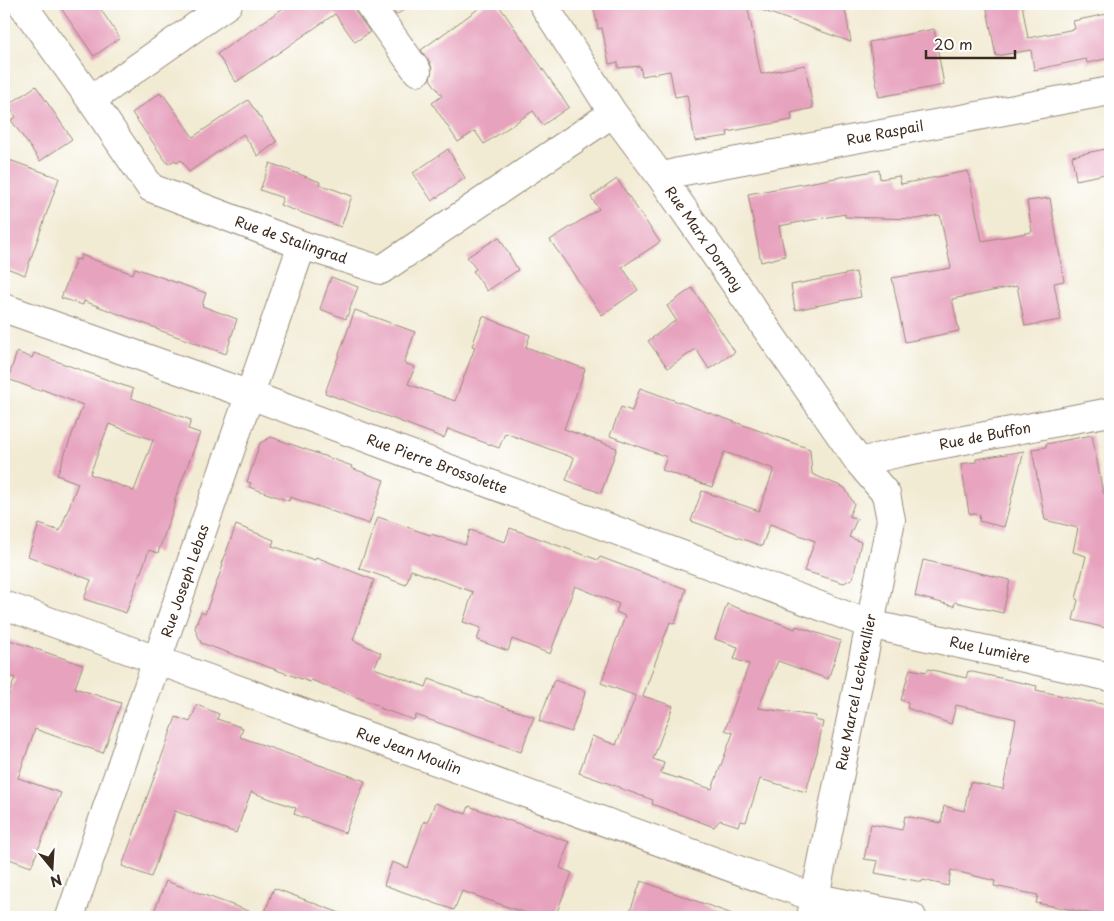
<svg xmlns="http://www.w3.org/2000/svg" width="1114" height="921" font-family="'Playpen Sans',sans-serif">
<rect width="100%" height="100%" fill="#fff"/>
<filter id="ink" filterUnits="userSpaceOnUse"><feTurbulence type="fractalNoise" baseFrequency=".02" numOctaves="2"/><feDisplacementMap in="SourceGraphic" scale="10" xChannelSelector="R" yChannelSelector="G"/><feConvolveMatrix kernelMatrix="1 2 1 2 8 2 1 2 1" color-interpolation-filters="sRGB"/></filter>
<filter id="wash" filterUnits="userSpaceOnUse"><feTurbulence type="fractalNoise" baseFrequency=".0096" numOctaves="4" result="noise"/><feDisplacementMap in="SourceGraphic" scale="20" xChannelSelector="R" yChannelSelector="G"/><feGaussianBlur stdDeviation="1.12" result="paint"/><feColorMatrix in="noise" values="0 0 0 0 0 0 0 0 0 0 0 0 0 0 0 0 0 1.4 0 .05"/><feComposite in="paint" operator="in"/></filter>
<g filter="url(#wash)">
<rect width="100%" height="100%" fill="#f2ebd4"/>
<g id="blocks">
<path fill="#e7a2bd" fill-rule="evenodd" d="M58,4H97L120,38L94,56Z
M289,4H354L356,13L370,32L355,42L335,14L236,82L217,54Z
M388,4H413L396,15Z
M485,4H498L569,107L543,125L533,111L484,144L475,131L458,142L432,103L442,96L430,79L432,69L430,62L421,50Z
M593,4H747L761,74L805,65L813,108L791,113L792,120L727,132L728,136L695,141L687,95L675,97L670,71L642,76L640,66L618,68V62L609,64L602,28L598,29Z
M754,4H844L851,42L753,7Z
M986,4H1022L1028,38L1075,29L1073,21L1107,14L1110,30V58L1087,63L1086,59L1034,70L1031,50L996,56Z
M934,29L944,85L879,97L869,42Z
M36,86L72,139L40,161L11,120L16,117L8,105Z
M160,93L162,96L163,94L193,137L248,100L277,142L258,156L243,134L189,172L181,160L177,163L175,160L168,164L132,113Z
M1110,148V173L1076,180L1072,156Z
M448,149L465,178L432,201L413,173Z
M4,158L59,178L25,275L4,267Z
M270,163L320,182L319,184L352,196L341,227L280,205L283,198L260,190Z
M879,170L880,179L899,176L901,184L968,171L982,241L1032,232L1027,201L1050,198L1064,281L1054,283L1061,320L1025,326L1017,286L952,299L959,331L905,342L892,278L951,268L940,215L916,219L845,217V214L779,226L785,256L761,262L748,194Z
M617,179L660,242L622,267L638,290L602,315L550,240L599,209L591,197Z
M499,237L518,270L487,291L473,271L476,269L467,257Z
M81,255L133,274L135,268L206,293L202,306L237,319L226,354L156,329V328L84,301L83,305L61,298L76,259L80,260Z
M856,272L861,297L795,310L791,285Z
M331,277L358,287L346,319L320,309Z
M692,288L735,352L709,369L696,349L668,368L648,341L676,320L667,306Z
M355,310L415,332L404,363L415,367L408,384L455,401L475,347L472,346L483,316L530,335L526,347L585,369L564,429L617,448L601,493L566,480L574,458L505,433L499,448L448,429L444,438L325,393Z
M17,352L32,358L34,353L133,389L131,398L191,420L188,429L200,433L174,501H176L158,553L149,550L126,613L84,599L91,580L28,556L39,524L60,531L78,483L57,475L83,405L41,389L40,391L8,379ZM109,424L153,440L134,491L90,474Z
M640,388L810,449L812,474L845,488L854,504L849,516L857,519L849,537L861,542L853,578L844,583L804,571L815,541L770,524L762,546L691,521L702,491L759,511L774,469L724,452L712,487L662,470L667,457L610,436L621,407L632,411Z
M1092,435L1103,493L1110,494V629L1073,620L1078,600L1076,599L1086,556L1073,552L1078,528L1045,520L1032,449L1046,447V444Z
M271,437L352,466L351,468L384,480L369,524L290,497L289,501L249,487L251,483L247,482L260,443Z
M1024,451L1004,527L979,521L980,515L969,513L961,464L976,462V459Z
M378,517L430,535L431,534L465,545L470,530L505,542L510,528L598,560L600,557L686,589L675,624L670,622L643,696L673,706L653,759L664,763L661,773L712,789L733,733L725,730L749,664L734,659L738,647L715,639L727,604L795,629L796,626L841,641L828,679L778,661L758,708L816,716L815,720L823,722L817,752L806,792L760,779L746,822L740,821L738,826L720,820L714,827L652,804L653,800L619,788V787L579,773L592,736L616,745L636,696L601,683L625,616L616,612L619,604L575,586L550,654L512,639L508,651L477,640L481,628L463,622L473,592L411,570L406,585L359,568Z
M236,525L274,540L272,546L315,560L316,557L374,580L353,640L381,653L374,668L426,687L429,679L463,691L462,692L534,717L521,752L416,715L414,720L379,708L380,706L311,680L310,682L201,643L195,628L201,612L205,614L223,565L222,564Z
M923,560L1010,580L1003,613L955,602L954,606L915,596Z
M4,638L83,665L75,688L121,703L103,753L35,729L18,778L61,793L31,867L4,857V708L15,678L4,674Z
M910,669L927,672L928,669L966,678L968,671L1037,686L1036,690L1090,702V701L1110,706V917L1036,903L1038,895L994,886L995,881L951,870L948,886L923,880L922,882L875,873L878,861L864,859L871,824L902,830L905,816L941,823L944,806L964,811L970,782L1003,789L1016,719L956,705L951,724L907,708L908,702L901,700Z
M554,680L586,691L571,732L539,721Z
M197,705L219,714L217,719L243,728L240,737L365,781L345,833L294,814L296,808L251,792L236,833L175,811L151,877L122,866L176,717L190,722Z
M435,803L466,814L469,806L569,842L560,868L572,873L555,917H537L462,891L454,910L384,885L392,862L408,868L424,821L427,823Z
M166,881L257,914L256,917H152Z
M641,881L732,914V917H628Z
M274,888L345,915V917H263Z"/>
</g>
</g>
<g filter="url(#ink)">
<use href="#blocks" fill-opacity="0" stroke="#968a79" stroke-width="1"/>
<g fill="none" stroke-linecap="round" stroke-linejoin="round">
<g stroke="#968a79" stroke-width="30">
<path id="street" d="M22,4L91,100L151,188L302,245L381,270L613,113
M369,4L417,71
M543,4L613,113L661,177L859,462L886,494L891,520L811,917
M91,100L228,4
M661,177L679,172L1110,91
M4,308L250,395L869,624L1110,677
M859,462L902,452L1110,412
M4,605L802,893L827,900L912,917
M70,917L157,660L302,245"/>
</g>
<use href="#street" stroke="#fff" stroke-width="28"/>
</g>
</g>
<g text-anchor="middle" stroke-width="4.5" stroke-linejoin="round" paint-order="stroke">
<g font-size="14" fill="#3b2a1e" stroke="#fff">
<text transform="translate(885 133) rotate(-11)" y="5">Rue Raspail</text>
<text transform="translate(704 239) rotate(55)" y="5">Rue Marx Dormoy</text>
<text transform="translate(291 240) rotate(19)" y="5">Rue de Stalingrad</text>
<text transform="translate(985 436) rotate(-11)" y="5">Rue de Buffon</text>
<text transform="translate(437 464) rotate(20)" y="5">Rue Pierre Brossolette</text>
<text transform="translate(185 581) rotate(-71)" y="5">Rue Joseph Lebas</text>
<text transform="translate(990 650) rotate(12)" y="5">Rue Lumière</text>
<text transform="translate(856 692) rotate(-79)" y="5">Rue Marcel Lechevallier</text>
<text transform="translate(409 751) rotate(20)" y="5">Rue Jean Moulin</text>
</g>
</g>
<rect width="1114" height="921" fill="none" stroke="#fff" stroke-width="20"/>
<g transform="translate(52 868) rotate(162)" stroke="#ffffff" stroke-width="4" paint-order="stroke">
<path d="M0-4L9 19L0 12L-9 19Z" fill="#3b2a1e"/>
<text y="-8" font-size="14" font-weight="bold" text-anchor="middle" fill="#3b2a1e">N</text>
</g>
<path d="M926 50v8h89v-8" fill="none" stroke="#3b2a1e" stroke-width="2.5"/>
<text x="934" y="50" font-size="15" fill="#3b2a1e" stroke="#ffffff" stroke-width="4" paint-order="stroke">20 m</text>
</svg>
